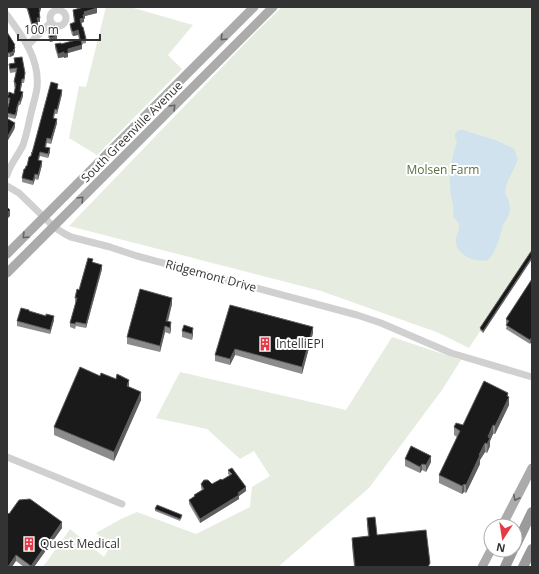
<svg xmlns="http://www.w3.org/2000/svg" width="539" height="574" font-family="'Open Sans',sans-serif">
<rect width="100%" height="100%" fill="#fff"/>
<path fill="#e6ecdf" d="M106,7H130L193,25L168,55L182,69L97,155L69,138L79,86L86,87Z
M282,7H532V253L469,348L439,333L321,291L69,226L256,32Z
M392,337L461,360L442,390L369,488L278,567H43L70,529L104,557L111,545L96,533L121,519L137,512L196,534L250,507L252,487L270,476L254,451L240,459L207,429L156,418L180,372L346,410Z"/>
<path fill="#cfe2ee" d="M459,130H463L495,140L513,148L515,151L518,160L506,185L505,193L509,201L510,209L509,215L503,225L499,240L493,254L488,260C475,263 455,255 456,240C456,234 460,230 459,225C458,220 453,219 453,215C453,212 454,209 453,205C452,199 450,193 450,187C449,172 452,156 457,141L455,138V134Z"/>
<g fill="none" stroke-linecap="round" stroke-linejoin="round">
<path stroke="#d0d0d0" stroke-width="7" d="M50 18a8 8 0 1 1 16 0a8 8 0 1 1-16 0Z
M7,15C23,37 40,59 37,88C36,95 34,102 32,109C29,121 27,134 23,145C18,156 10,164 7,175
M28,45L51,22
M7,186L19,193L54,227L65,234L71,237L110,247L137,256L357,315L381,323L451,353L532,377
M7,457L122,504"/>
<path stroke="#ababab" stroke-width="9" d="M7,254L254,7
M7,273L273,7
M502,526L532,468
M482,567L491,550"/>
<path stroke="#9a9a9a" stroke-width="10" d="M515,547L532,512
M505,567L513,550
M523,567L532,549"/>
</g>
<path fill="#8c8c8c" d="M25,7H41V10H40V22H38V26L32,28L27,9H26Z
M84,7H97V13L85,16V18L84,19V22L81,23L86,39V43L82,44V49L68,53V57L64,58V57L58,58L55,48V44H61L79,39L78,35L73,36L72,35L70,28V24L74,23L73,14V10Z
M49,28L57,40L50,42L48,36Z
M7,32L15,45V52L14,53V55L10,57H8L7,55Z
M14,58L25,78L24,83H22L20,91L23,96L20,105H19L17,110V114L15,119L7,117V107H8L9,102H7V98L14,94L15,88L14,86V82L16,72L10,73L9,68V64L14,63Z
M58,89L62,94L57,114H55L54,118L57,123L51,144L47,143L46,147L50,152L48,158L40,156L39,160L42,165L38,180L35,179L33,185L22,182V178L25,169L27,166Z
M532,250L483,333L480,330V328Z
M93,262L102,269L86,328L76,326L75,329L70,327V323L76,302H75V298Z
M532,279L530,344L506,329L507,324L506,323V319Z
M172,304L168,322L171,329L170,334L165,332L160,352L127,344V337Z
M29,311L46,316L54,320L50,334L17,326V321Z
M313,327V333L302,374L235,355L230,365L215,361V355Z
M182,331L193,334L192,340L182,337Z
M100,376L129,387L141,400L114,461L54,435V427Z
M508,396L509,405L495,434H493L490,441V446L487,453L485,452L480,460V464L466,493L464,492L462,494L439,483V475L457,437L454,435V427L463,425Z
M405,459L431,462L426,472L422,470L420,473L405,466Z
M228,470L246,491L239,496V499L200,523L189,504V500L194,497V495L202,490L201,488V484H212L222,480L230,476L228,474Z
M155,509L182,517L180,521L155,511Z
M9,514L62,528L34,567H24L16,561Z
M367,518L377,535L430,567H354L352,546V538L368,536L367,526Z"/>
<path fill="#5f5f5f" d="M39,7H41V10L39,11Z
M97,8V13L85,16V18L84,19V22L80,23V19L83,15L84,12Z
M37,18H40V22H38V26L32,28V24Z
M78,30V35L73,36V32Z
M57,36V40L50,42V38Z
M15,45V52L14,53V55L10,57V53L14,46Z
M82,45V49L68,53V57L64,58V54L68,49Z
M64,52V57L58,58V54Z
M22,79V83L20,95V91Z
M62,90V94L57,114V110Z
M23,92V96L20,105V101Z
M19,101L17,114L15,119L16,110Z
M57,119V123L51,144V139Z
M15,123V127L14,130L7,142V138Z
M50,148V152L48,158V154Z
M42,161V165L38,180V175Z
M35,174V179L33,185V181Z
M10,210V216L7,219V213Z
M532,257V259L483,333V331Z
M102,265V269L86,328V324Z
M172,298V304L166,327V321Z
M54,316V320L50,334V330Z
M171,322V329L170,334V328Z
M165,326V332L160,352V346Z
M313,327V333L302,374V367Z
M193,328V334L192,340V334Z
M532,337V341L530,344V340Z
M235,349V355L230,365V359Z
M129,380V388L127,386Z
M141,392V400L114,461V452Z
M508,393V399L509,397V405L495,434V426Z
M493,425V434L490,441V446L487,453L488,437Z
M485,443V452L480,460V464L466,493V485Z
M431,456V462L426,472V465Z
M422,464V470L420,473V467Z
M464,484V492L462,494V486Z
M246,487V491L239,496V499L200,523V519Z
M62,522V528L34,567H31V566Z
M16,555V561L12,567H8Z"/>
<path fill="#1a1a1a" stroke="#5f5f5f" d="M27,7H39L40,12H39L40,18H37L38,22L32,24Z
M84,7H97V8L84,12L85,14L83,15L84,18L80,19L82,27H83L86,39L81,40L82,45L68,49V53L64,54V52L58,54L55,44L61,43V44L80,39L78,30L73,32L72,31L70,24L75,22L73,10Z
M55,26L57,36L50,38L48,32L50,31L49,28Z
M7,32L15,45L14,46L15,48L13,50L14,51L10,53H8L7,51Z
M22,57L25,73L24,79H22L20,91L23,92L20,101H19L16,110H17L15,115L7,113V107H8L10,98H7L9,92L14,94L16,84H15V82H14L17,68L10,69L9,64L15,63L14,58Z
M51,82L58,84L57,89L62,90L57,110L55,109L53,118L57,119L51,139L47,138L45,147L50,148L48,154L40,152L38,160L42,161L38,175L35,174L33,181L22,178L24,169H25L26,166H27L29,157L31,156L32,152V153Z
M8,119L15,123L7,138V120Z
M7,207L10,210L7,213Z
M532,250V257L483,331L480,328Z
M88,258L93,259L92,262L102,265L86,324L76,322L75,324L70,323L77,298H75L77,289L79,290Z
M532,279V337L530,340L506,325L509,321L506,319Z
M140,289L172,298L166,321L171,322L170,328L165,326L160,346L127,337Z
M230,305L313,327L302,367L235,349L230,359L215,355Z
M21,308L29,310V311L46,316V314L54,316L50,330L17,321Z
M184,325L193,328L192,334L182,331Z
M80,367L100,376L101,373L116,379L117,374L129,380L127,386L141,392L114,452L54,427Z
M484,381L508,393L507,396L509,397L495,426L493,425L488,437L490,438L487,444L485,443L479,455H480L466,485L464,484L462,486L439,475L460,431L454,427L456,423L463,425Z
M411,446L431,456L426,465L422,464L420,467L405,459Z
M232,468L246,487L238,493L239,495L200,519L189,500L195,496L194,495L204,489L201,484L204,480H208L212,484L221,479L222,480L232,474L228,470Z
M30,499L62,522L31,566L16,555L8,567H7V512L9,514L19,500Z
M157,505L182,515L180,519L155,509Z
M375,517L377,535L426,530L430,563L428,567H355L352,538L369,536L367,518Z"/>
<defs><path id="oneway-chevron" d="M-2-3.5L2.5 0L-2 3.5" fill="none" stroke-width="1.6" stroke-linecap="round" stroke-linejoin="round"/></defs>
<g stroke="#636363">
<use href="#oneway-chevron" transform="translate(223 38) rotate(135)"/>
<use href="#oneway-chevron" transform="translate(173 107) rotate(-45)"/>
<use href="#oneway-chevron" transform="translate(81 199) rotate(-45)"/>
<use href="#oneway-chevron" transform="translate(25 236) rotate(135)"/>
<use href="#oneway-chevron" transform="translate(516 498) rotate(117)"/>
</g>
<defs>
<g id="building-bare" transform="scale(1.08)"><path d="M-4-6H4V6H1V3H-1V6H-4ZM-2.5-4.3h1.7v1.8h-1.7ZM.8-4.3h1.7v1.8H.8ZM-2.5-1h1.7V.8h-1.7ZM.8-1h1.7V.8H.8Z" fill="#e63946" stroke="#fff" stroke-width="2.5" paint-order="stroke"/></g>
</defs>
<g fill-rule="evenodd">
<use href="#building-bare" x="265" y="344"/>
<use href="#building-bare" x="29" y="544"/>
</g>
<g text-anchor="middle" stroke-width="4" stroke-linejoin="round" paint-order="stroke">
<g font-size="12" fill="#333" stroke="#fff">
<text transform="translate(132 132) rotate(-45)" y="4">South Greenville Avenue</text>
<text transform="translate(211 276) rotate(15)" y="4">Ridgemont Drive</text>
</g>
<g font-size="12" fill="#56703f" stroke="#fff">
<text x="443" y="174">Molsen Farm</text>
</g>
<g font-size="12" fill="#333" stroke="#fff" text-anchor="start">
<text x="276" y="348">IntelliEPI</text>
<text x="40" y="548">Quest Medical</text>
</g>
</g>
<rect width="539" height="574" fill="none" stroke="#333333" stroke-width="16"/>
<g transform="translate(503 538) rotate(192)"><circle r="19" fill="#ffffff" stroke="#adadad"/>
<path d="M0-3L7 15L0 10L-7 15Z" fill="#e63946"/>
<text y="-6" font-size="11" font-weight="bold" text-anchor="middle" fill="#333333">N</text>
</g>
<path d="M18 34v6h82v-6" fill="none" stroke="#333333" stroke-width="2"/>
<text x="24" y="34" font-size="12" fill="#333333" stroke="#ffffff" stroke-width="3" paint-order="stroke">100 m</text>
</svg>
